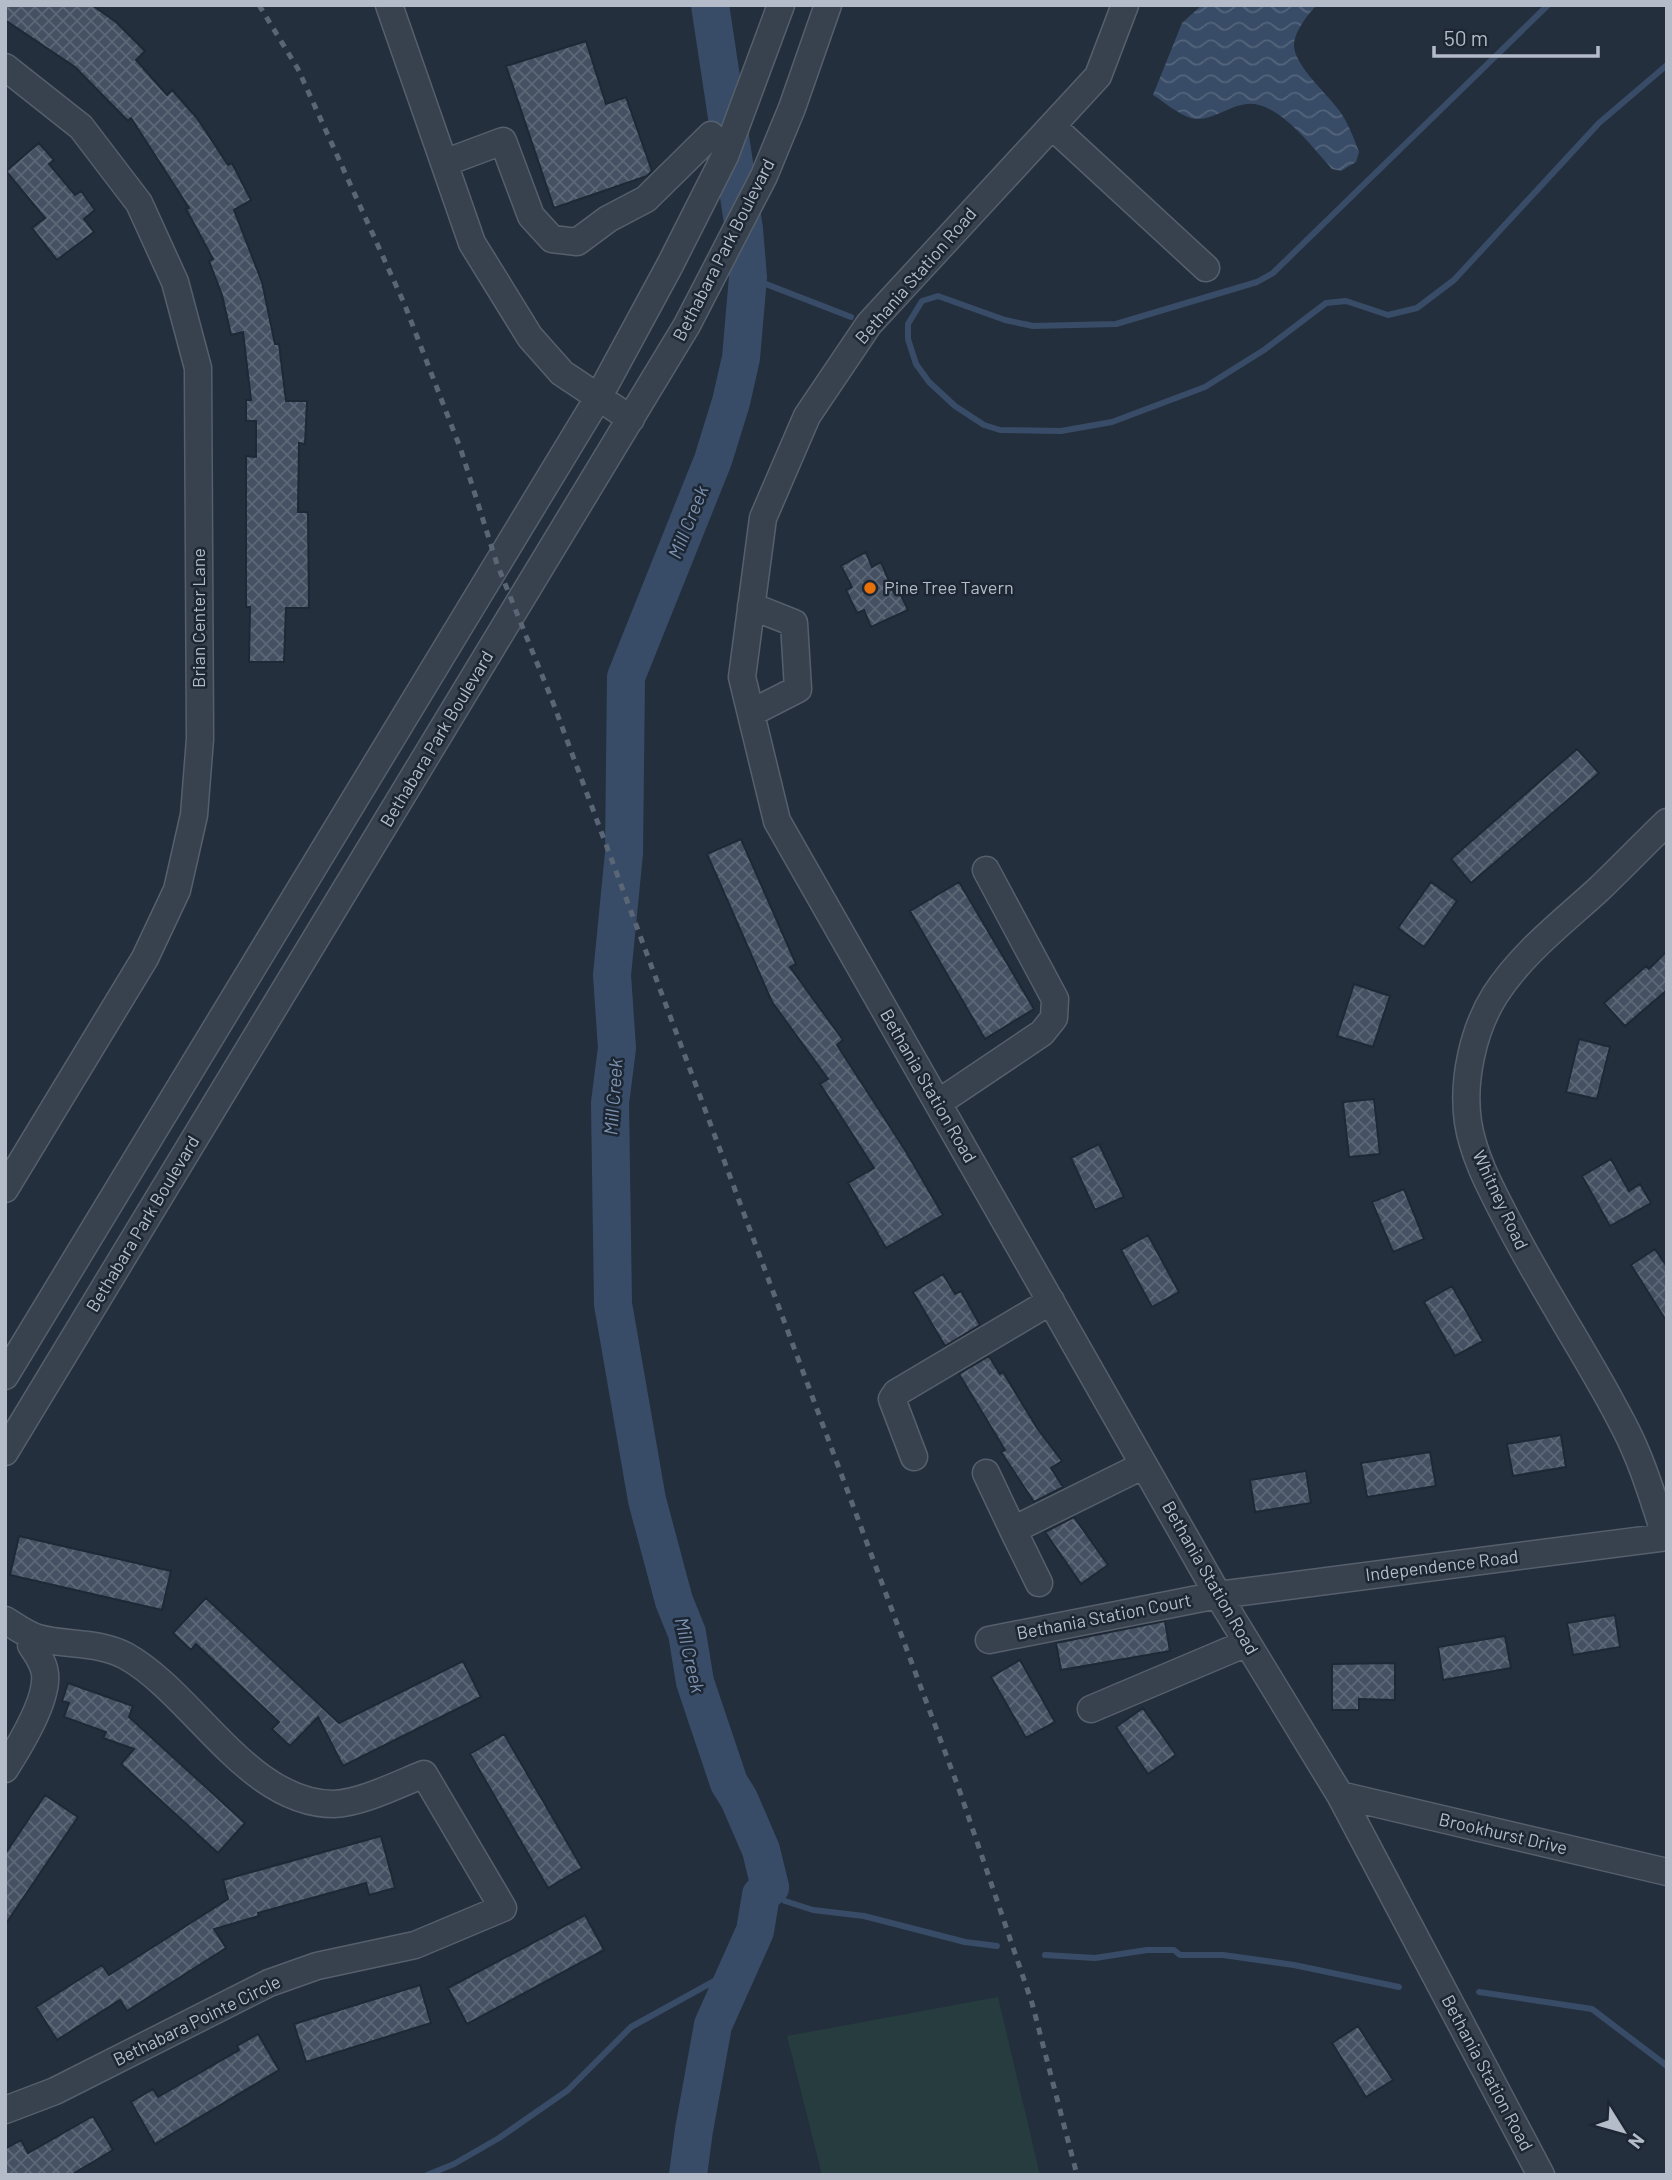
<svg xmlns="http://www.w3.org/2000/svg" width="1672" height="2180" font-family="Barlow,sans-serif">
<defs>
<pattern id="water-waves" width="16" height="10" patternUnits="userSpaceOnUse" patternTransform="scale(1.75)"><rect width="16" height="10" fill="#394c67"/><path d="M0 5q4-4 8 0t8 0" fill="none" stroke="#53647b"/></pattern>
<pattern id="building-cross-hatch" width="8" height="8" patternUnits="userSpaceOnUse" patternTransform="scale(1.75)"><rect width="8" height="8" fill="#455162"/><path d="M0 0l8 8M0 8l8-8" fill="none" stroke="#5d6877"/></pattern>
</defs>
<rect width="100%" height="100%" fill="#242f3e"/>
<path fill="#263c3f" d="M998,1997L1040,2175H822L787,2036Z"/>
<path fill="url(#water-waves)" d="M1202,5H1317C1308,14 1293,33 1294,47C1297,69 1329,95 1341,113C1349,125 1354,139 1359,152L1356,162L1341,171L1332,169C1313,148 1286,112 1259,105C1235,98 1214,124 1191,118C1178,114 1164,102 1153,95L1182,23Z"/>
<g fill="none" stroke-linecap="round" stroke-linejoin="round">
<path stroke="#394c67" stroke-width="6" d="M1548,5L1273,273L1257,282L1116,324L1033,326L1005,320L938,296L922,301L908,324V339L916,364L929,382L955,406L984,425L1000,430L1061,431L1112,422L1205,387L1264,350L1326,303L1346,301L1388,315L1417,308L1454,280L1599,123L1667,65
M748,277L851,317
M770,1887L785,1901L813,1910L864,1916L965,1942L997,1946
M1045,1955L1095,1958L1147,1950H1174L1180,1955H1223L1294,1965L1399,1987
M1479,1992L1592,2009L1667,2066
M427,2175L454,2164L499,2138L568,2090L631,2027L738,1968"/>
<path stroke="#394c67" stroke-width="38" d="M688,2175L694,2130L713,2025L755,1931L761,1895L770,1887L761,1850L739,1799L729,1783L695,1682L687,1633L674,1601L647,1500L613,1304L610,1103L617,1048L612,975L624,853L626,677L713,460L731,402L741,358L748,277L744,229L710,5"/>
</g>
<path fill="url(#building-cross-hatch)" stroke="#1f2835" stroke-width="2" d="M5,5H92L116,22L145,51L136,60L167,95L172,90L197,118L228,165L232,163L251,200L234,210L262,282L275,344H279L286,401H307L305,444L299,443L298,512H308L309,608H286L284,662H249L250,607H246V456L256,457V421H246V400H251L243,332L231,335L222,295L209,261L213,259L186,209L189,208L131,118L128,121L75,67L5,20Z
M586,41L606,104L626,97L652,171L647,176L554,208L506,66Z
M39,143L54,160L49,164L75,195L81,191L95,210L84,219L94,232L57,260L32,228L45,218L6,171Z
M866,552L872,567L881,562L894,593L899,591L908,610L871,627L864,610L857,613L846,590L852,587L841,566Z
M1577,749L1599,773L1471,883L1451,859Z
M741,839L796,964L790,967L843,1040L837,1045L905,1150L943,1215L886,1248L848,1183L874,1168L820,1084L828,1079L772,1002L707,854Z
M959,882L1034,1009L985,1039L910,911Z
M1431,882L1457,901L1424,947L1398,928Z
M1667,951V990L1625,1026L1604,1003L1646,966L1649,969Z
M1354,984L1390,996L1373,1047L1337,1036Z
M1579,1039L1610,1047L1597,1099L1566,1092Z
M1374,1099L1380,1154L1349,1157L1343,1102Z
M1099,1144L1124,1197L1095,1210L1071,1158Z
M1611,1159L1629,1191L1640,1184L1651,1203L1610,1226L1582,1176Z
M1404,1189L1424,1239L1393,1252L1372,1202Z
M1148,1235L1179,1292L1152,1307L1121,1250Z
M1655,1249L1667,1267V1322L1631,1265Z
M943,1274L955,1294L961,1291L980,1325L945,1346L913,1292Z
M1452,1286L1483,1341L1455,1356L1424,1302Z
M989,1356L1000,1374L1003,1372L1037,1428L1062,1461L1051,1468L1063,1487L1034,1502L1001,1452L1005,1450L959,1374Z
M1561,1435L1566,1467L1513,1476L1507,1444Z
M1430,1452L1436,1486L1367,1497L1361,1463Z
M1306,1471L1311,1503L1255,1512L1250,1480Z
M1074,1517L1108,1565L1081,1584L1045,1532Z
M19,1536L171,1571L162,1610L10,1575Z
M206,1598L339,1723L463,1661L481,1697L343,1766L318,1717L290,1746L272,1729L279,1722L196,1644L191,1650L173,1633Z
M1615,1615L1620,1647L1573,1655L1567,1623Z
M1165,1621L1170,1651L1061,1670L1056,1643Z
M1505,1636L1511,1668L1443,1680L1438,1647Z
M1020,1660L1055,1722L1026,1738L991,1677Z
M1395,1663V1700L1359,1699V1710H1332V1664Z
M68,1683L133,1706L129,1717L245,1823L218,1853L121,1764L134,1749L103,1738L106,1732L64,1717L69,1703L62,1701Z
M1143,1708L1176,1755L1148,1774L1116,1727Z
M504,1734L582,1868L548,1888L470,1754Z
M45,1795L78,1817L5,1925V1854Z
M381,1836L395,1888L369,1895L366,1883L258,1913L259,1916L214,1929L226,1948L127,2011L120,2000L57,2040L36,2007L102,1965L109,1975L228,1899L223,1880Z
M585,1915L604,1950L467,2024L448,1988Z
M420,1985L431,2023L306,2062L294,2024Z
M1358,2026L1393,2080L1366,2097L1332,2043Z
M258,2034L279,2070L155,2144L131,2102L153,2089L158,2097L239,2050L237,2046Z
M93,2116L113,2150L71,2175H5V2149L21,2140L28,2153Z"/>
<g fill="none" stroke-linecap="round" stroke-linejoin="round">
<g stroke="#565f6c" stroke-width="29">
<path id="minor" d="M389,5L472,243L530,337L562,373L631,419
M1125,5L1098,76L869,324L807,416L763,518L742,677L777,821L1218,1595L1340,1795L1541,2175
M5,67L81,127L139,203L175,282L198,368L200,739L194,815L177,890L145,958L5,1189
M1052,126L1206,268
M444,163L503,141L531,216L552,239L577,242L608,219L646,199L711,135
M751,713L798,689L794,623L751,606
M938,1103L1042,1033L1054,1018L1055,999L986,870
M5,1376L598,398L670,265L725,156L781,5
M5,1452L687,325L764,176L792,108L828,5
M914,1457L892,1399L896,1393L1051,1301
M986,1473L1013,1530
M1666,1537C1656,1509 1648,1479 1636,1452C1629,1434 1619,1417 1610,1400C1576,1338 1537,1279 1505,1216C1490,1187 1473,1155 1468,1122C1462,1081 1473,1030 1495,995C1522,953 1563,922 1599,889C1622,867 1644,844 1667,822
M1039,1583L1013,1530L1144,1465
M5,1620C15,1626 27,1635 38,1638C67,1646 98,1641 126,1656C194,1694 248,1804 334,1804C361,1803 399,1784 424,1774L503,1908L415,1945L317,1966L269,1983L55,2091L5,2110
M989,1640L1218,1595L1667,1537
M1091,1709L1247,1643
M5,1769C19,1747 48,1700 45,1674C44,1663 37,1654 31,1645L36,1638
M1340,1795L1667,1872"/>
</g>
<use href="#minor" stroke="#38414e" stroke-width="26"/>
<path stroke="#5a6575" stroke-width="5" stroke-dasharray="7 7" stroke-linecap="butt" d="M259,5L298,69L404,303L461,450L497,564L552,700L960,1792L1032,2003L1077,2175"/>
</g>
<circle fill="#e8710a" stroke="#1d2633" stroke-width="2.5" cx="870" cy="588" r="7"/>
<g text-anchor="middle" stroke-width="5" stroke-linejoin="round" paint-order="stroke">
<g font-size="18" fill="#b4bcc9" stroke="#1d2633">
<text transform="translate(724 250) rotate(-63)" y="6">Bethabara Park Boulevard</text>
<text transform="translate(916 276) rotate(-49)" y="6">Bethania Station Road</text>
<text transform="translate(199 618) rotate(-90)" y="6">Brian Center Lane</text>
<text transform="translate(437 739) rotate(-59)" y="6">Bethabara Park Boulevard</text>
<text transform="translate(928 1086) rotate(60)" y="6">Bethania Station Road</text>
<text transform="translate(1500 1200) rotate(65)" y="6">Whitney Road</text>
<text transform="translate(143 1224) rotate(-59)" y="6">Bethabara Park Boulevard</text>
<text transform="translate(1442 1566) rotate(-7)" y="6">Independence Road</text>
<text transform="translate(1210 1578) rotate(60)" y="6">Bethania Station Road</text>
<text transform="translate(1104 1617) rotate(-11)" y="6">Bethania Station Court</text>
<text transform="translate(1503 1834) rotate(13)" y="6">Brookhurst Drive</text>
<text transform="translate(197 2021) rotate(-26)" y="6">Bethabara Pointe Circle</text>
<text transform="translate(1487 2073) rotate(62)" y="6">Bethania Station Road</text>
</g>
<g font-size="18" fill="#b4bcc9" stroke="#1d2633" text-anchor="start">
<text x="884" y="594">Pine Tree Tavern</text>
</g>
<g font-size="19" font-style="italic" fill="#7c92b1" stroke="#1d2633">
<text transform="translate(688 522) rotate(-68)" y="7">Mill Creek</text>
<text transform="translate(613 1097) rotate(-86)" y="7">Mill Creek</text>
<text transform="translate(690 1655) rotate(77)" y="7">Mill Creek</text>
</g>
</g>
<rect width="1672" height="2180" fill="none" stroke="#b4bcc9" stroke-width="14"/>
<g transform="translate(1623 2131) rotate(127)" stroke="#1d2633" stroke-width="5" paint-order="stroke">
<path d="M0-5L12 26L0 18L-12 26Z" fill="#b4bcc9"/>
<text y="-10" font-size="19" font-weight="bold" text-anchor="middle" fill="#b4bcc9">N</text>
</g>
<path d="M1434 46v10h164v-10" fill="none" stroke="#b4bcc9" stroke-width="3.5"/>
<text x="1444" y="46" font-size="21" fill="#b4bcc9" stroke="#1d2633" stroke-width="5" paint-order="stroke">50 m</text>
</svg>
